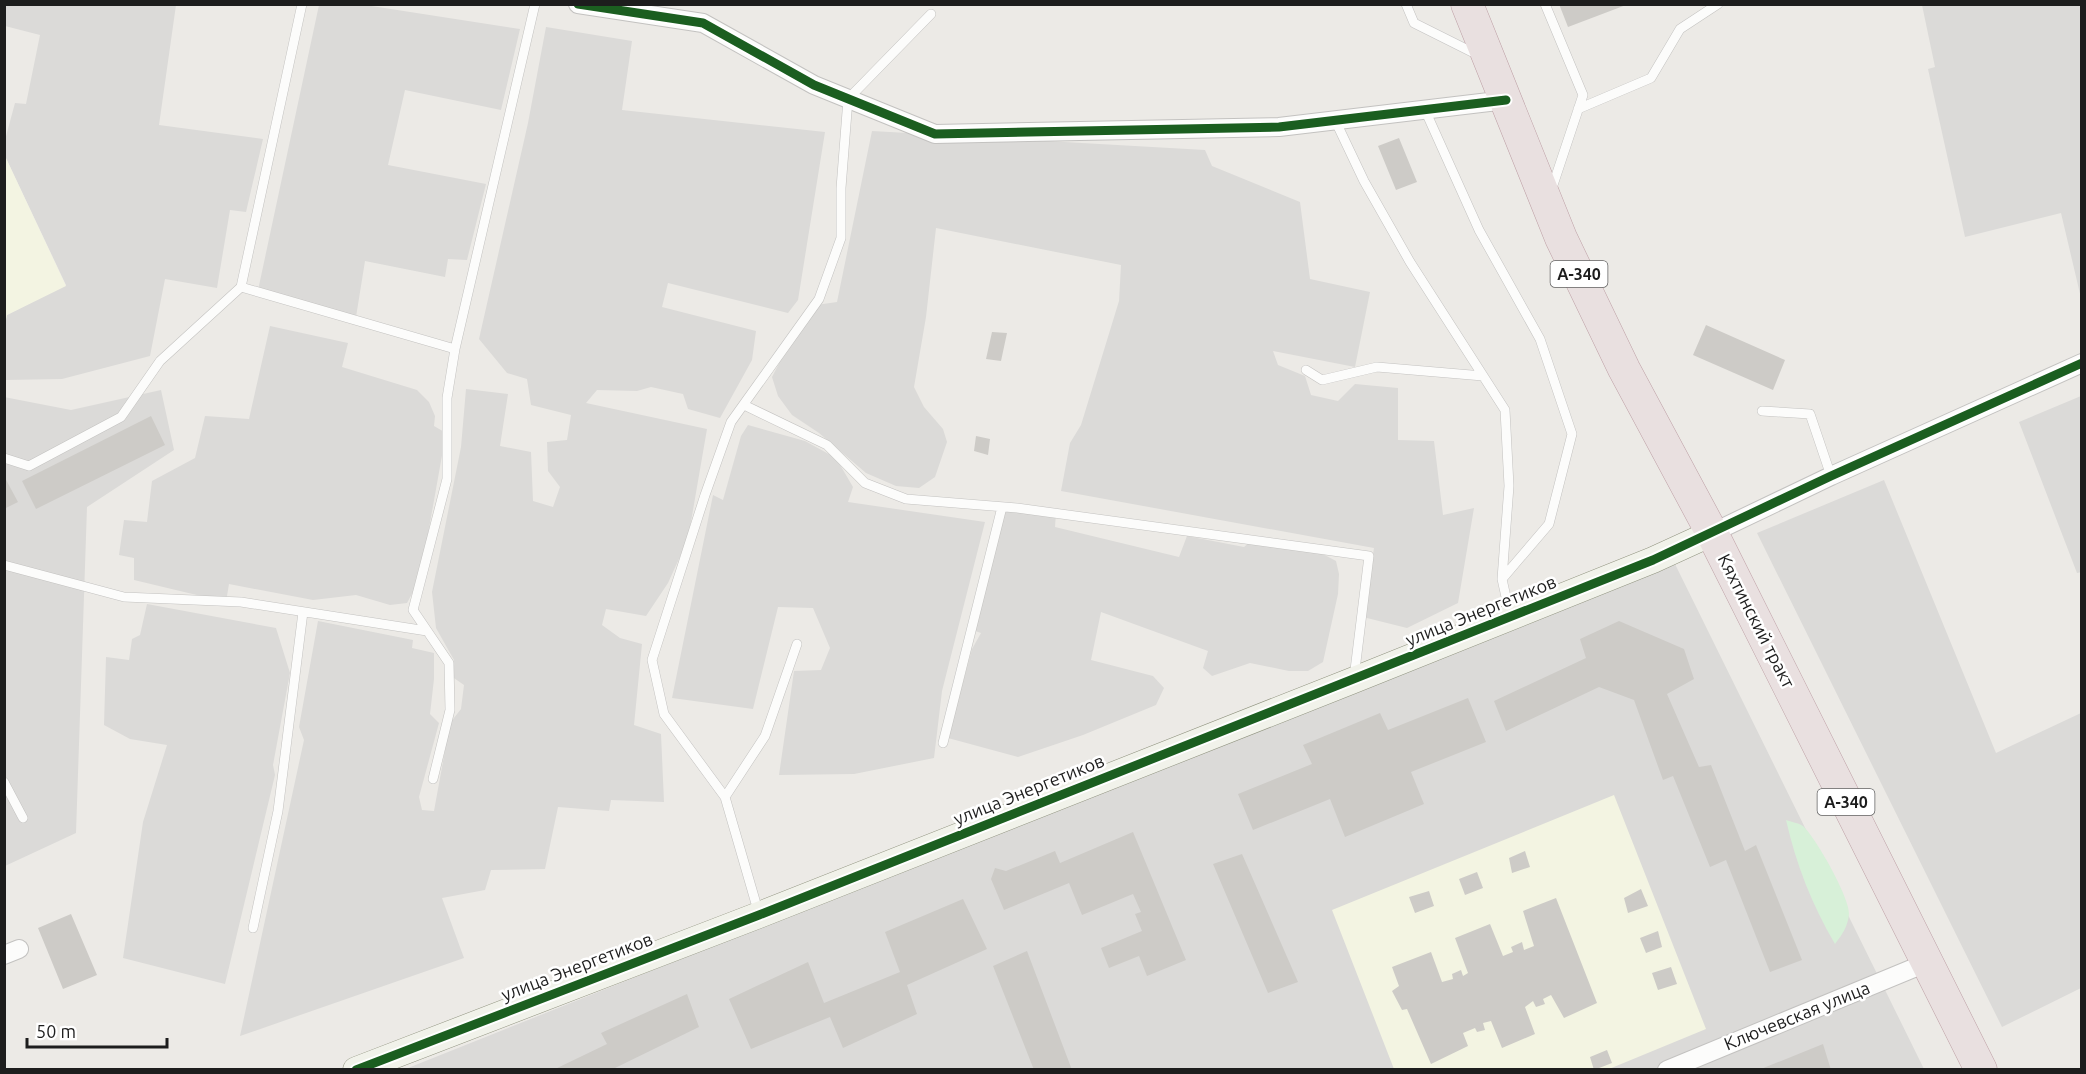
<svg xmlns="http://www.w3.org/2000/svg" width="2086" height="1074" font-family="Ubuntu,sans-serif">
<rect width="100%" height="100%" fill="#eceae6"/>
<path fill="#dbdad8" d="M5,5H176L159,125L263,139L246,212L230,210L217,288L165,279L150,356L62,379L5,380L4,325L7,315L66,285L5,156V140L15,103L26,104L40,35L5,26Z
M319,5H365L520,29L501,110L405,90L388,165L486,184L467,260L448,259L445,277L365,261L356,317L257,295Z
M1922,5H2081V298L2061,213L1965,237L1928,69L1935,67Z
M546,27L632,41L622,110L825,132L798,300L788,313L668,283L662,307L756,331L752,360L720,418L688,409L683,394L651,387L637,391L597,390L586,403L707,429L688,539L668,583L646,616L606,609L602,625L620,638L642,644L634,725L661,734L664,802L611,800L609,811L558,807L545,869L491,870L485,890L442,898L464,958L240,1036L304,740L299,727L318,621L413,640L412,648L434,653V679L430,714L439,723L419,797L422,810L434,811L450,723L461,709L464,685L451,676L454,660L436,628L432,592L461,447L466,389L508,394L500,446L531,452L533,501L553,507L560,487L548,471L547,442L567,440L571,415L531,405L527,379L507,373L479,339L528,123Z
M872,131L1205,150L1212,166L1300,202L1310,279L1370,292L1355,367L1273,351L1278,365L1305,376L1311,395L1338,401L1355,384L1398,388V440L1434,441L1443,515L1474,508L1458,603L1407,628L1367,618L1363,615L1374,548L1061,491L1070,443L1081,425L1119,301L1121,265L936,228L926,317L914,387L924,407L943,429L947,442L935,477L919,488L896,486L866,473L819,433L792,415L778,396L772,377L787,348L816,305L837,302Z
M270,326L348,343L342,367L417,390L429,402L435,416L434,426L446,433L420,579L407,603L390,605L356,595L313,600L229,584L226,602L134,580V558L119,555L124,520L147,522L152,481L195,458L205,416L249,419Z
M161,390L174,450L87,507L76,833L5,866L4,397L71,410Z
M2081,396L2082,572L2077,573L2019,422Z
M748,425L805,441L836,458L853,487L848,502L985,522L942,691L934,758L854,774L779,775L794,671L821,670L830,648L813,608L778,607L753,709L672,698L713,495L723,500L741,436Z
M1884,480L1996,753L2081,713V988L2002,1027L1757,533Z
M1006,508L1056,513L1055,527L1179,557L1187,536L1244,547L1252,540L1321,553L1336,561L1339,574L1338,594L1323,662L1308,671H1289L1250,663L1212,676L1203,668L1208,651L1101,612L1091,660L1153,676L1164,688L1156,705L1083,735L1018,757L948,738L972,649L981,633L972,630Z
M1674,562L1924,1069L403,1070Z
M147,604L276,628L290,673L273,765L275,775L225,984L123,958L143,822L167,745L130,739L104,725L106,657L129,660L132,639L140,635Z"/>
<path fill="#f3f4e2" d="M5,156L66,286L7,315L5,325Z
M1614,795L1706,1029L1609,1069H1394L1332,910Z"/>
<path fill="#d7f0d8" d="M1786,820C1791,822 1799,823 1803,826C1816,838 1850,898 1849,914C1848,926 1842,935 1835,944C1812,905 1796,864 1786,820Z"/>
<path fill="#cdcbc7" d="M1559,4H1626V5L1568,27Z
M1399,138L1417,182L1396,190L1378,146Z
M1706,325L1785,360L1773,390L1693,355Z
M992,332L1007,333L1001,361L986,359Z
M151,416L165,445L36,509L22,481Z
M976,436L990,439L988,455L974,451Z
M4,476L18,502L4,509Z
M1619,621L1684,649L1694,679L1667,694L1699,767L1711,765L1745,851L1756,845L1802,960L1770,972L1726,860L1710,867L1673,776L1663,780L1634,700L1599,687L1506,731L1494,701L1586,658L1580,639Z
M1468,698L1486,742L1411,772L1424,804L1345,837L1330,799L1253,830L1238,794L1312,764L1303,745L1380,713L1388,730Z
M1133,832L1186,960L1147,976L1139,956L1109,968L1101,948L1142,931L1135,914L1141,912L1133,894L1082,915L1069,883L1004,910L991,879L995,868L1006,871L1055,851L1060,863Z
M1525,851L1530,867L1512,873L1509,858Z
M1242,854L1298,982L1268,993L1213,864Z
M1477,872L1483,888L1465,895L1459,879Z
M1641,889L1648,906L1628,913L1624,898Z
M1429,891L1434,906L1415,913L1409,897Z
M1556,898L1597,1003L1564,1018L1551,995L1543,999L1545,1004L1536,1007L1533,1001L1525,1007L1535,1034L1502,1048L1491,1021L1483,1023L1485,1030L1477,1032L1475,1028L1463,1033L1468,1046L1431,1064L1407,1009L1402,1010L1392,991L1399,986L1392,967L1431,952L1442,982L1453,979L1452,974L1461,970L1463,976L1468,973L1455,938L1490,924L1503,956L1513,952L1511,947L1522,942L1524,950L1534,946L1523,911Z
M963,899L987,949L907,985L917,1014L843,1048L830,1017L751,1049L729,999L808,962L824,1003L900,972L885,932Z
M71,914L97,975L63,989L38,928Z
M1658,931L1662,947L1646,953L1640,938Z
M1027,951L1072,1070H1034L993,966Z
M1671,967L1677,984L1658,990L1652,973Z
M687,994L699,1027L615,1068V1070H553L607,1044L601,1033Z
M1823,1044L1831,1070H1761V1069Z
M1607,1050L1612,1063L1594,1070L1590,1057Z"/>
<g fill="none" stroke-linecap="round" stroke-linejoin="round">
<g stroke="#c3c2c0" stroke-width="10">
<path id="lane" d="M1406,4L1414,23L1480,56
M1545,4L1583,95L1551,191
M1578,109L1651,78L1680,29L1718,4
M1425,110L1479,230L1540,339L1572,434L1549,524L1502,579L1510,615
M1335,120L1364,181L1410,262L1505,410L1509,486L1502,579
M241,287L302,4
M1306,370L1322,380L1377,367L1483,376
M744,405L827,445L865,483L906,499L1017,508L1369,556L1354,678
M1762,411L1810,414L1831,476
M4,458L29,466L121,417L160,361L241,287L455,349
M4,565L124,597L241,602L427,631
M943,743L1002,507
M433,779L450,710L449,663L413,610L447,479V398L455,349L535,4
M4,782L23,818
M725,797L765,736L797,644
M759,914L725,797L664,714L652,660L705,495L731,422L819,299L841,238V188L848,99L931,14
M253,928L278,811L303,612"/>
</g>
<g stroke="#c3c2c0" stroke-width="20">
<path id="street" d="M578,4L703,23L814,85L935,134L1279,127L1506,100
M1712,533L1831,476L2082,363
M4,955L19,949
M1667,1070L1926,963"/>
</g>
<g stroke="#919480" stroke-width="27">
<path id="secondary" d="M356,1070L759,915L1354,680L1653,560L1712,533"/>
</g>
<g stroke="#bea0a6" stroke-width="33">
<path id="highway" d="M1467,4L1561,238L1624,369L1712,533L1981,1070"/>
</g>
<path stroke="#d5cac7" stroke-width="3" stroke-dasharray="3 3" stroke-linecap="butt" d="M4,293V294"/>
<use href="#lane" stroke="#fcfcfb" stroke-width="9"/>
<use href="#street" stroke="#fcfcfb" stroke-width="18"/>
<use href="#secondary" stroke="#f1f2ea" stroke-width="26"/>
<use href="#highway" stroke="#e9e0e0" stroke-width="32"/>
<g stroke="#fff" stroke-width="13">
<path id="cycleway" d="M578,4L703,23L814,85L935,134L1279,127L1506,100
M356,1070L759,915L1653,560L1831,476L2082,363"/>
</g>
<use href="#cycleway" stroke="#1b5e20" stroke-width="9"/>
</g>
<g text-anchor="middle" stroke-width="5" stroke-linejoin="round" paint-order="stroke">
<g fill="#fff" stroke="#616161" stroke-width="1.5">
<rect x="1550.5" y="261" width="57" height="26" rx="4.5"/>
<rect x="1817.5" y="789" width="57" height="26" rx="4.5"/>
</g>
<g font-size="16" font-weight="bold" fill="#1d1d1d">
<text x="1579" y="280">А-340</text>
<text x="1846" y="808">А-340</text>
</g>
<g font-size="18" fill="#1d1d1d" stroke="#fff">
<text transform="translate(1481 611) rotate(-22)" y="6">улица Энергетиков</text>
<text transform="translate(1756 621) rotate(63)" y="6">Кяхтинский тракт</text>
<text transform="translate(1029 790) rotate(-22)" y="6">улица Энергетиков</text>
<text transform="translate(577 967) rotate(-21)" y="6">улица Энергетиков</text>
<text transform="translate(1797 1016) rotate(-22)" y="6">Ключевская улица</text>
</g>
</g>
<rect width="2086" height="1074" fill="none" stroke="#1d1d1d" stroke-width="12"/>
<path d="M27 1038v9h140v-9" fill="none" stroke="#1d1d1d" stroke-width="3"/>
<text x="36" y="1038" font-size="18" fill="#1d1d1d" stroke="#ffffff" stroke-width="4.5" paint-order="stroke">50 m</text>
</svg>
